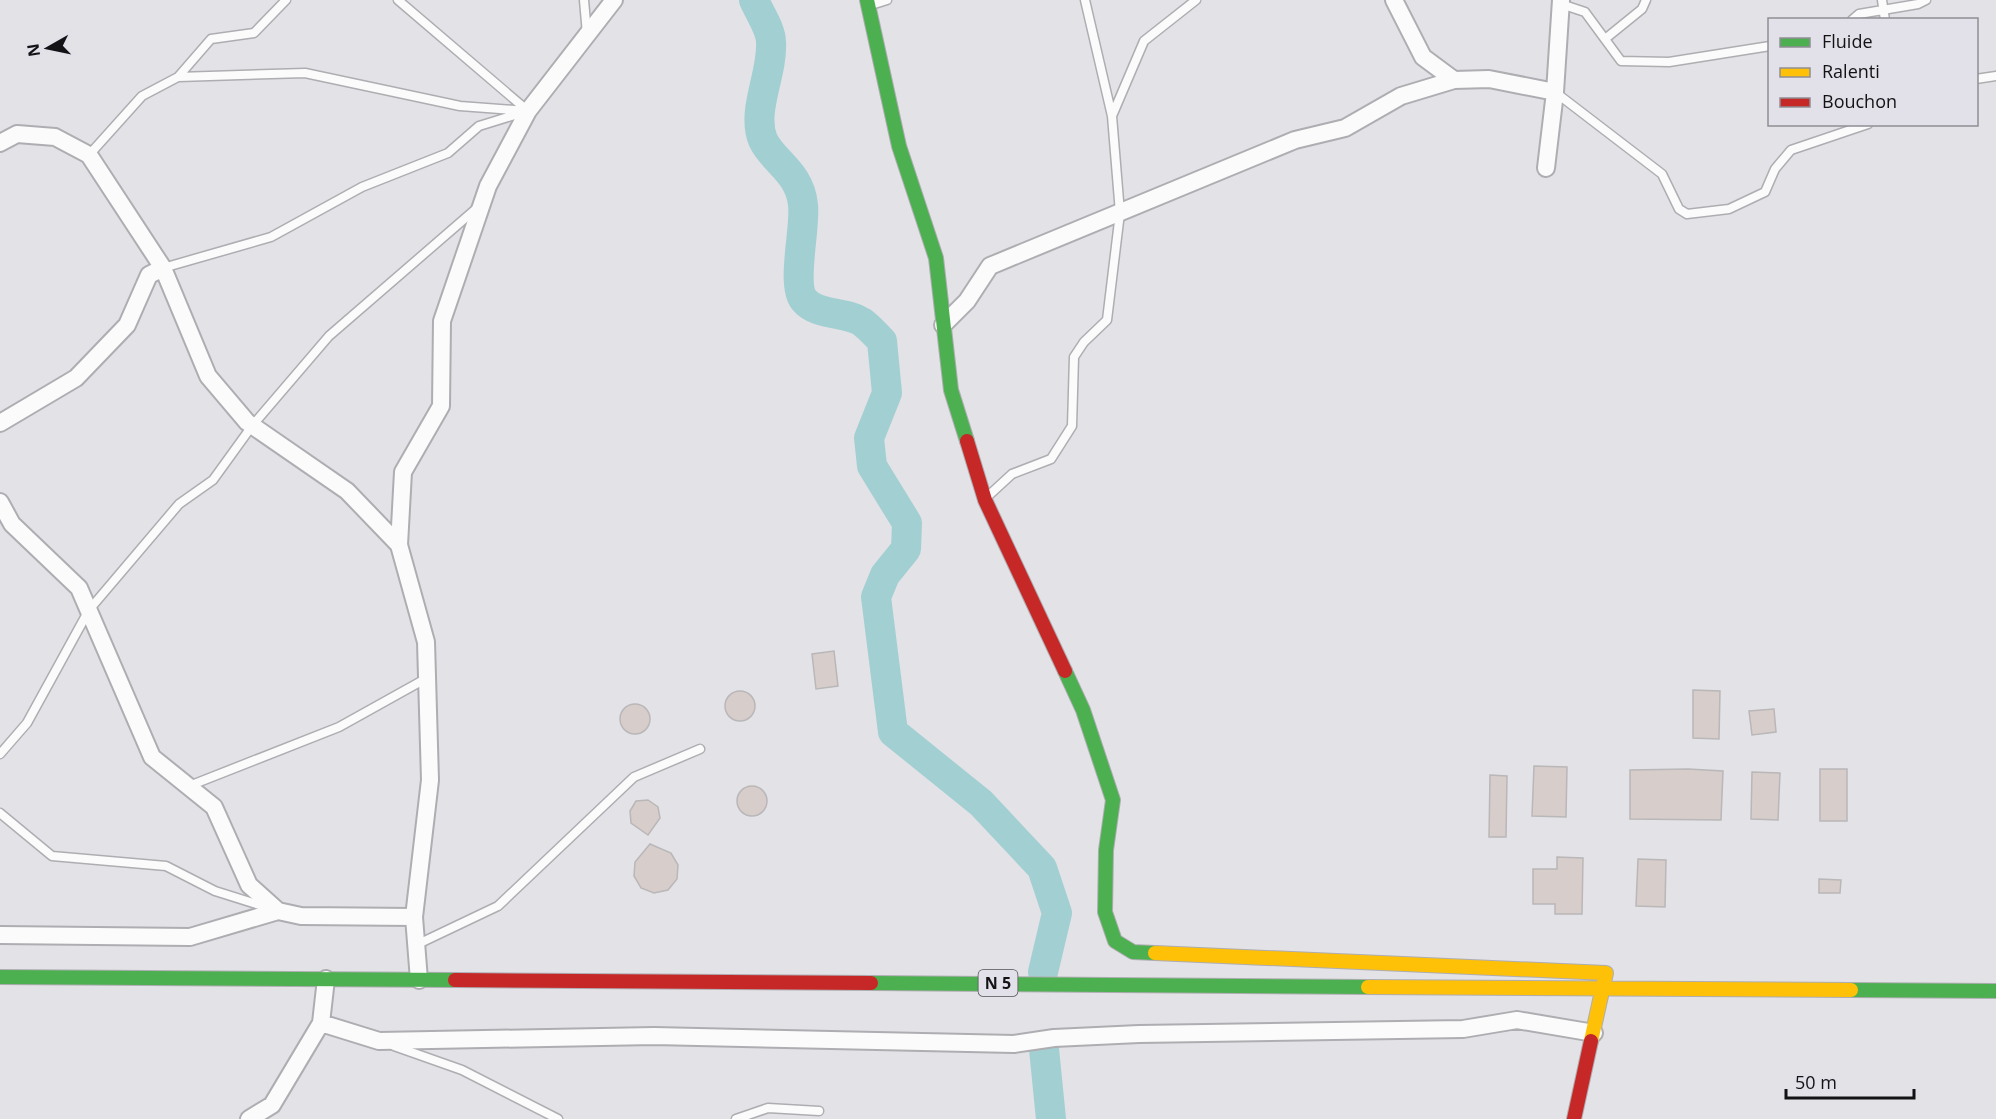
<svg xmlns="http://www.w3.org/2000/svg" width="1996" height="1119" font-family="'Open Sans',sans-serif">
<rect width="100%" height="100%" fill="#e3e2e7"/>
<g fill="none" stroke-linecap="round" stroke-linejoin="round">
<path stroke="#a2d0d2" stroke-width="30" d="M754,0C759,12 771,29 771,42C773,74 751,111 763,140C773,162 800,172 803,205C806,227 791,284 804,300C817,316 845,311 862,322C869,327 876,335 882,341L887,393L869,438L872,466L907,523L906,549L885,575L876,597L893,732L981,803L1042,868L1057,913L1043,972
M1044,1049L1051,1119"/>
</g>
<path fill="#d7cdcb" stroke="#b9b7b8" stroke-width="1.5" d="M834,651L838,686L816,689L812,654Z
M1693,690L1720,691L1719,739L1693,738Z
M725 706a15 15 0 1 1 30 0a15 15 0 1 1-30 0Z
M620 719a15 15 0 1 1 30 0a15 15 0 1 1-30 0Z
M1774,709L1776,732L1752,735L1749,711Z
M1534,766L1567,767L1566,817L1532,816Z
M1688,769L1723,771L1721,820L1630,819V770Z
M1820,769H1847V821H1820Z
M1752,772L1780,773L1778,820L1751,819Z
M1490,775L1507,776L1506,837H1489Z
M737 801a15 15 0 1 1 30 0a15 15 0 1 1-30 0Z
M648,800L658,807L660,818L648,835L631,823L630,811L636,801Z
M650,844L671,853L678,865L677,879L668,890L654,893L641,888L634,876L635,862Z
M1557,857L1583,858L1582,914H1555V904H1533V869H1557Z
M1638,859L1666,860L1665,907L1636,906Z
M1819,879L1841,880L1840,893H1819Z"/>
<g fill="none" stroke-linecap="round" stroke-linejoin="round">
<g stroke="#aeadb1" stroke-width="11">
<path id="lane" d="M398,0L528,111
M584,0L587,34
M1882,0L1885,20
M1561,4L1585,12L1621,61L1669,62L1770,46
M868,6L887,0
M1852,20L1859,14L1918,4L1926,0
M1605,39L1642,9L1646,0
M178,77L211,39L254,33L286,0
M1976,79L1996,76
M1555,92L1662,174L1679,209L1687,214L1729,209L1765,192L1775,169L1791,150L1868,124
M1112,116L1144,41L1196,0
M89,155L142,96L178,77L305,73L460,106L528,111
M163,268L271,237L362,187L448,153L479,126L521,113
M987,497L1012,474L1051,459L1072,426L1074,357L1084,342L1107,320L1120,213L1112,116L1085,0
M0,754L27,723L89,610L179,504L213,480L252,426L329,336L477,208
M189,786L339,727L427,678
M0,813L52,856L166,866L215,891L269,908
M416,945L498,906L634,777L700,749
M394,1046L462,1070L558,1119
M736,1119L768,1108L819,1111"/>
</g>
<g stroke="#aeadb1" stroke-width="20">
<path id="street" d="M1394,0L1423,57L1454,80
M0,143L17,134L55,137L89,155L163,268L208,376L247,422L347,491L399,545
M1546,168L1555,92L1561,0
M943,325L967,301L990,266L1295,140L1345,128L1401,96L1454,80L1489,79L1555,92
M0,423L76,378L127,325L149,275L163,268
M0,502L12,524L79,588L152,757L214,807L249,885L278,911
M0,935L190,937L278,911L301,916L414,917
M419,980L414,917L430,780L426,642L399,545L403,472L441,406L442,321L488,186L528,111L614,0
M321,1023L379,1041L654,1036L1014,1044L1054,1038L1139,1034L1463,1029L1517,1020L1594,1033
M249,1119L272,1105L321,1023L326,979"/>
</g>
<g stroke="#aeadb1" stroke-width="16">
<path id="fast" d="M867,0L899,146L936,258L951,390L967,441
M1065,671L1083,710L1113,800L1106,850L1105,912L1115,941L1133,952L1155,953
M0,977L455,980
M871,983L1368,987
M1851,990L1996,991"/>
</g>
<g stroke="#aeadb1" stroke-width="16">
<path id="slow" d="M1155,953L1606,973L1591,1041
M1368,987L1851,990"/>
</g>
<g stroke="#aeadb1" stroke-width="16">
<path id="jam" d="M967,441L985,500L1065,671
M455,980L871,983
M1574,1119L1591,1041"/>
</g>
<use href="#lane" stroke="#fbfbfb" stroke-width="8"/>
<use href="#street" stroke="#fbfbfb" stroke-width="16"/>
<use href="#fast" stroke="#4caf50" stroke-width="14"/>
<use href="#slow" stroke="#ffc107" stroke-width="14"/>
<use href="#jam" stroke="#c62828" stroke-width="14"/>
</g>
<g text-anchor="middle" stroke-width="4.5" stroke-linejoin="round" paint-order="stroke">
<rect fill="#e2e0e9" stroke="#515055" stroke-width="1.5" x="978.5" y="970" width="39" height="26" rx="4.5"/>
<g font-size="16" font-weight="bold" fill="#131215">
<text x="998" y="989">N 5</text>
</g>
</g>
<rect x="1768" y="18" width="210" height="108" fill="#e2e0e9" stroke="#8f8e94" stroke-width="1.5"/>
<rect x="1780" y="38" width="30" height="9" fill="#4caf50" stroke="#8f8e94" stroke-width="1.5"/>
<text x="1822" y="48" font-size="18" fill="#131215">Fluide</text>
<rect x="1780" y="68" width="30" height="9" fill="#ffc107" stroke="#8f8e94" stroke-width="1.5"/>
<text x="1822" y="78" font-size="18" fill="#131215">Ralenti</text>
<rect x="1780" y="98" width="30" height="9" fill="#c62828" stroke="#8f8e94" stroke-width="1.5"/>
<text x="1822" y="108" font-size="18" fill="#131215">Bouchon</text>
<g transform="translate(48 48) rotate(261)" stroke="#e2e0e9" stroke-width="4.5" paint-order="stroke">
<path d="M0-4.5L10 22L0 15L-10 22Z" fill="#131215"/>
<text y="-9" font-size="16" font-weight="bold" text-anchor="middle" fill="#131215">N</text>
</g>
<path d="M1786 1089v9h128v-9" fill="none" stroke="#131215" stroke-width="3"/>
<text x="1795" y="1089" font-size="18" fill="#131215" stroke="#e2e0e9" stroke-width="4.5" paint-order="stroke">50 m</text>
</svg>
